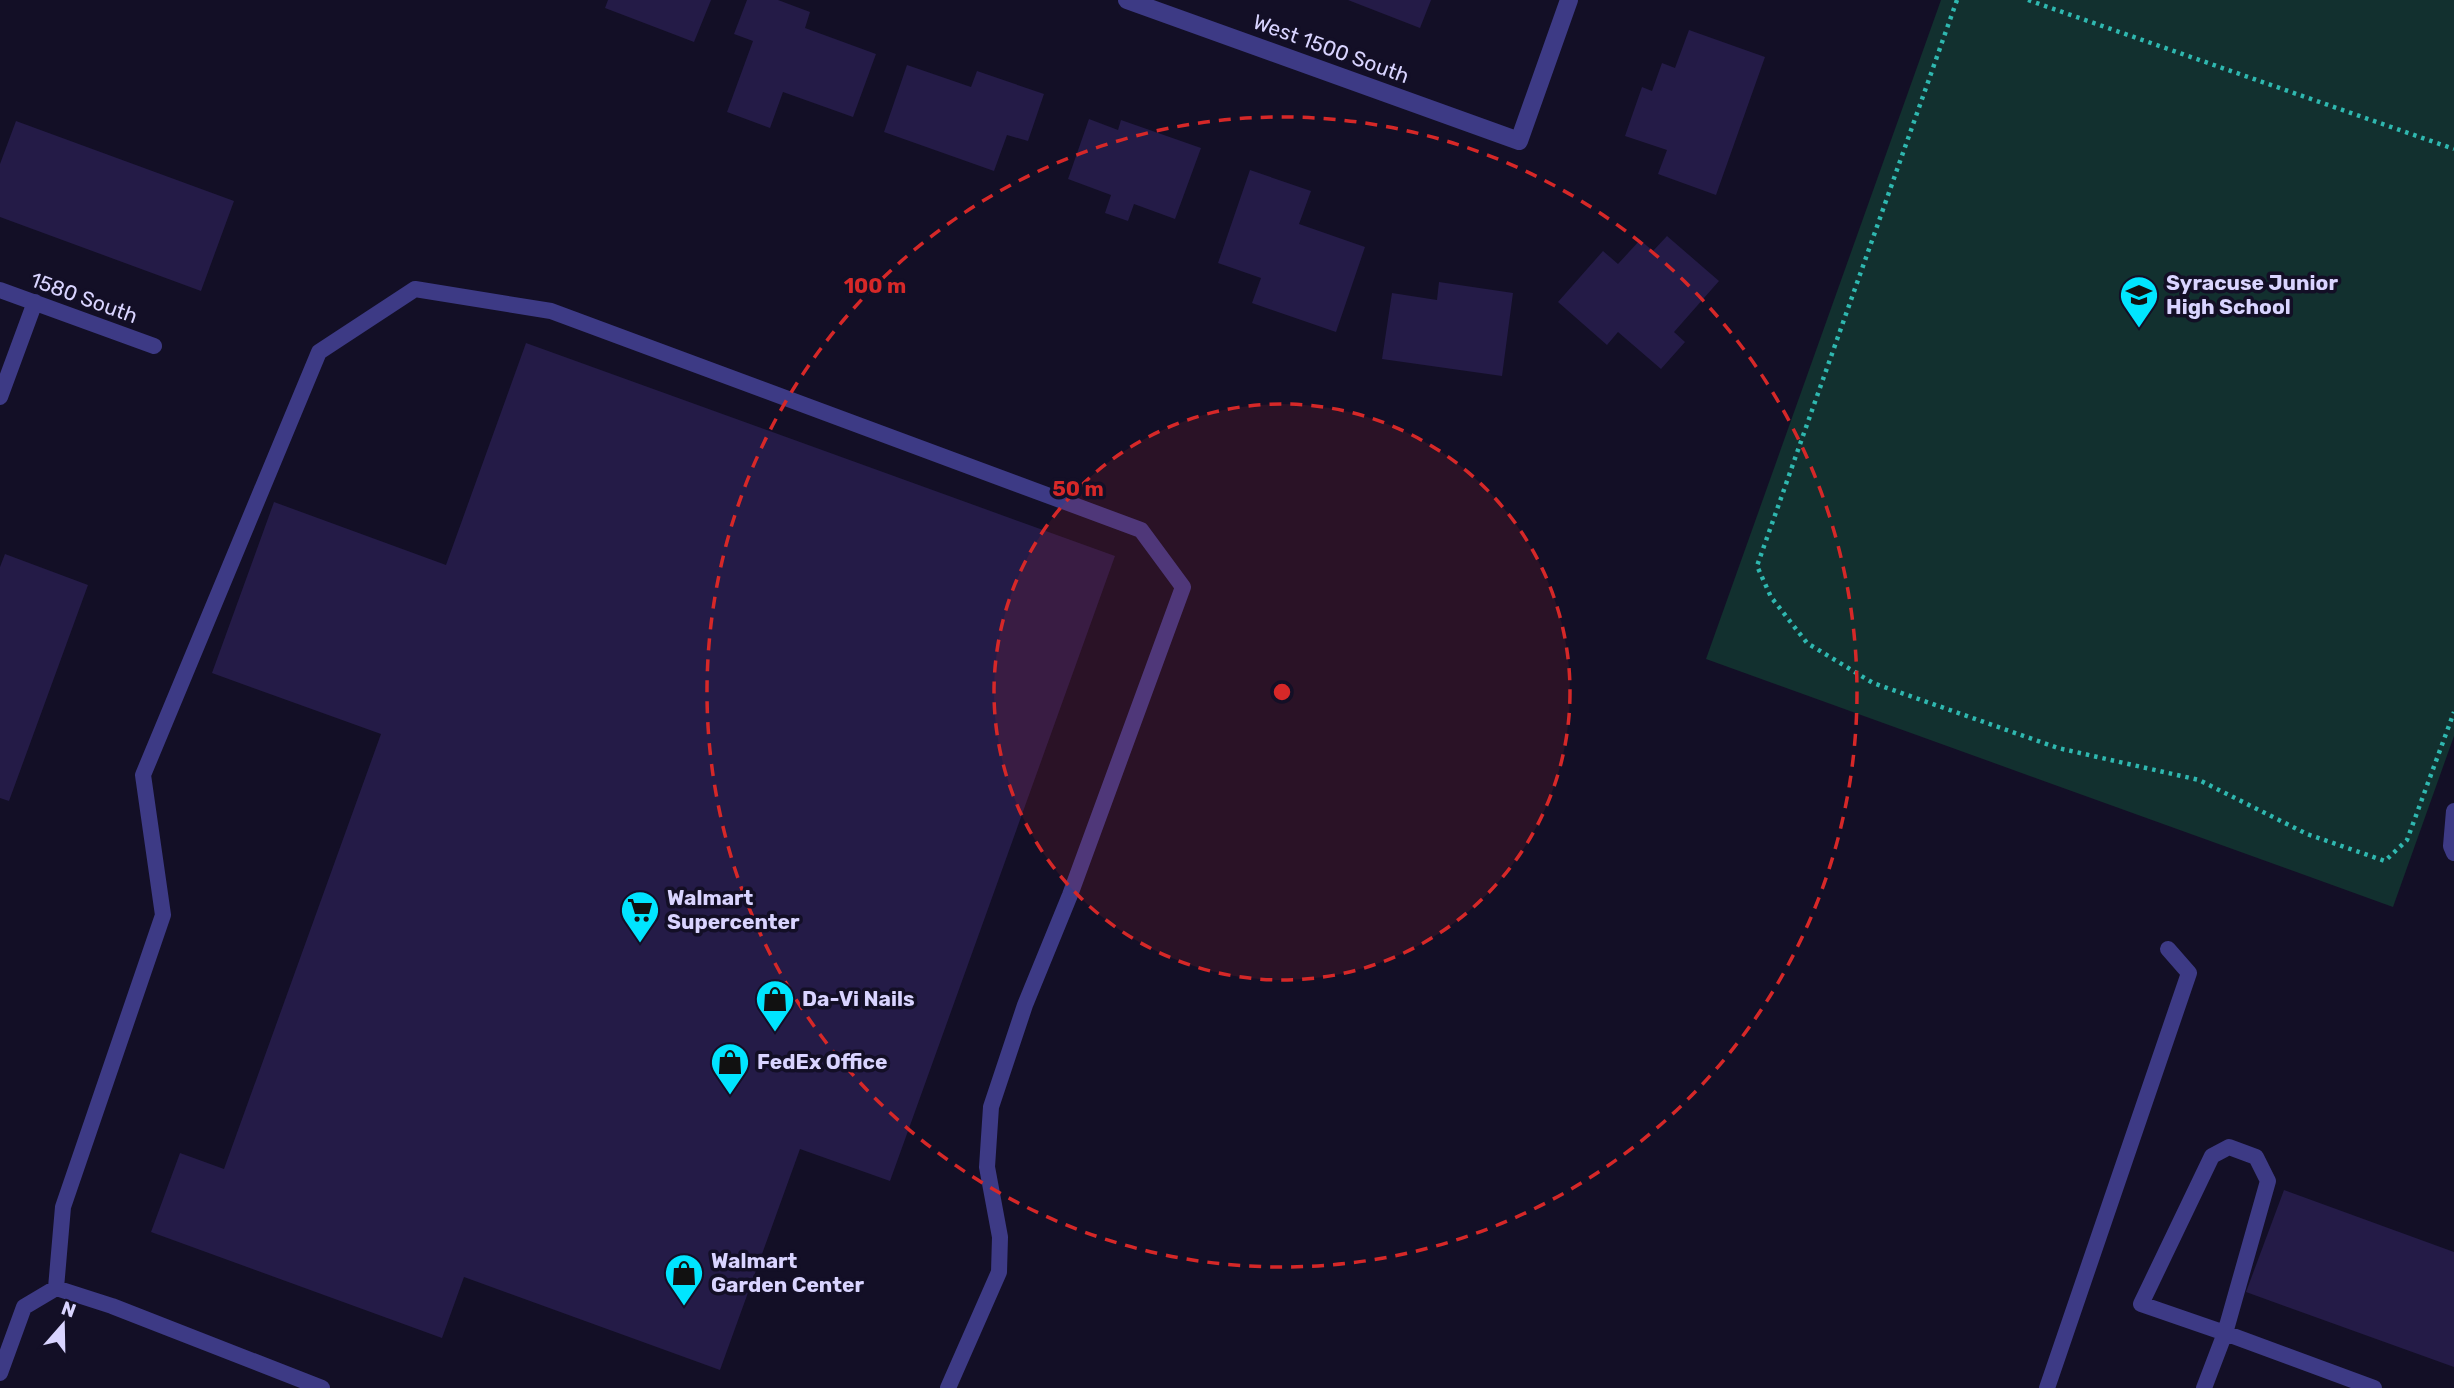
<svg xmlns="http://www.w3.org/2000/svg" width="2454" height="1388" font-family="Rubik,sans-serif">
<rect width="100%" height="100%" fill="#130f26"/>
<path fill="#12302f" d="M1941,0H2454V736L2393,907L1706,659Z"/>
<path fill="#241b47" d="M608,0H711L694,42L605,8Z
M747,0H778L810,12L805,28L876,54L853,117L783,92L770,128L727,112L753,41L734,34Z
M1348,0H1431L1420,28Z
M1689,30L1765,57L1716,195L1658,174L1667,150L1625,136L1642,87L1652,91L1662,63L1675,68Z
M907,65L971,87L977,71L1044,94L1028,141L1007,135L994,171L884,132Z
M1089,119L1118,130L1121,120L1201,148L1175,219L1134,204L1128,221L1105,213L1111,195L1068,179Z
M16,121L234,201L201,291L0,217V164Z
M1250,170L1311,191L1299,224L1365,247L1336,332L1252,303L1261,278L1218,263Z
M1667,236L1719,281L1674,332L1685,342L1661,369L1618,332L1607,345L1558,302L1603,251L1618,264L1640,240L1653,251Z
M1439,282L1513,293L1502,376L1382,359L1392,293L1437,300Z
M526,343L1115,556L890,1181L800,1149L720,1370L464,1277L442,1338L151,1232L180,1153L224,1169L381,734L212,673L274,502L446,565Z
M5,554L88,585L9,801L0,798V567Z
M2284,1190L2454,1252V1367L2246,1292Z"/>
<g fill="none" stroke-linecap="round" stroke-linejoin="round">
<path stroke="#2fb8b0" stroke-width="4.5" stroke-dasharray="3.5 5" stroke-linecap="butt" d="M1957,0L1757,566L1771,597L1807,643L1873,683L2058,748L2199,780L2307,834L2385,861L2407,840L2454,712
M2028,0L2454,149"/>
<path stroke="#3d3a85" stroke-width="16" d="M0,290L154,346
M0,397L35,302
M2454,811L2451,846L2454,853
M2229,1147L2256,1157L2268,1181L2225,1333L2141,1304L2212,1156Z
M56,1288L63,1207L163,915L143,775L319,352L415,289L551,311L1141,530L1183,587L1070,895L1025,1005L991,1107L987,1167L1000,1237L999,1272L948,1388
M0,1373L24,1307L56,1288L112,1306L322,1388
M2047,1388L2189,973L2168,949
M2204,1388L2225,1333L2374,1388"/>
<path stroke="#3d3a85" stroke-width="18" d="M1127,0L1519,141L1569,0"/>
</g>
<circle cx="1282" cy="692" r="288" fill="#d62828" fill-opacity=".12"/>
<g fill="none" stroke="#d62828" stroke-width="3.5" stroke-dasharray="12 9">
<circle cx="1282" cy="692" r="288"/>
<circle cx="1282" cy="692" r="575"/>
</g>
<defs>
<g id="school-pin" transform="scale(2.0125)"><path d="M0 17L-7.5 6A9.5 9.5 0 1 1 7.5 6Z" fill="#00e5ff" stroke="#130f26"/><path d="M0-5L7-2L0 1L-7-2ZM-4 1L0 2.5L4 1V4Q0 6-4 4Z" fill="#111"/></g>
<g id="supermarket-pin" transform="scale(2.0125)"><path d="M0 17L-7.5 6A9.5 9.5 0 1 1 7.5 6Z" fill="#00e5ff" stroke="#130f26"/><path d="M-6-5.5h2.5l.6 2H6L4.5 2H-2.5L-4.4-4H-6ZM-1.5 3.2a1.3 1.3 0 1 0 .1 0ZM3 3.2a1.3 1.3 0 1 0 .1 0Z" fill="#111"/></g>
<g id="shop-pin" transform="scale(2.0125)"><path d="M0 17L-7.5 6A9.5 9.5 0 1 1 7.5 6Z" fill="#00e5ff" stroke="#130f26"/><path d="M-5-2.5h2.3a2.7 3.5 0 0 1 5.4 0H5L5.5 6h-11ZM-1.5-2.5h3a1.5 2.3 0 0 0-3 0Z" fill="#111"/></g>
</defs>
<g fill-rule="evenodd">
<use href="#school-pin" x="2139" y="295"/>
<use href="#supermarket-pin" x="640" y="910"/>
<use href="#shop-pin" x="775" y="999"/>
<use href="#shop-pin" x="730" y="1062"/>
<use href="#shop-pin" x="684" y="1273"/>
</g>
<g text-anchor="middle" stroke-width="7" stroke-linejoin="round" paint-order="stroke">
<g font-size="21" fill="#d9d4ff" stroke="#130f26">
<text transform="translate(1331 49) rotate(20)" y="7">West 1500 South</text>
<text transform="translate(84 298) rotate(20)" y="7">1580 South</text>
</g>
<g font-size="21" font-weight="bold" fill="#d9d4ff" stroke="#130f26" text-anchor="start">
<text x="2166" y="290">Syracuse Junior<tspan x="2166" dy="24">High School</tspan></text>
<text x="667" y="905">Walmart<tspan x="667" dy="24">Supercenter</tspan></text>
<text x="802" y="1006">Da-Vi Nails</text>
<text x="757" y="1069">FedEx Office</text>
<text x="711" y="1268">Walmart<tspan x="711" dy="24">Garden Center</tspan></text>
</g>
</g>
<circle cx="1282" cy="692" r="10" fill="#d62828" stroke="#130f26" stroke-width="3.5"/>
<g font-size="21" text-anchor="middle" font-weight="bold" fill="#d62828" stroke="#130f26" stroke-width="7" stroke-linejoin="round" paint-order="stroke">
<text x="875" y="293">100 m</text>
<text x="1078" y="496">50 m</text>
</g>
<g transform="translate(63 1325) rotate(20)" stroke="#130f26" stroke-width="5" paint-order="stroke">
<path d="M0-5L12 26L0 18L-12 26Z" fill="#d9d4ff"/>
<text y="-10" font-size="19" font-weight="bold" text-anchor="middle" fill="#d9d4ff">N</text>
</g>
</svg>
